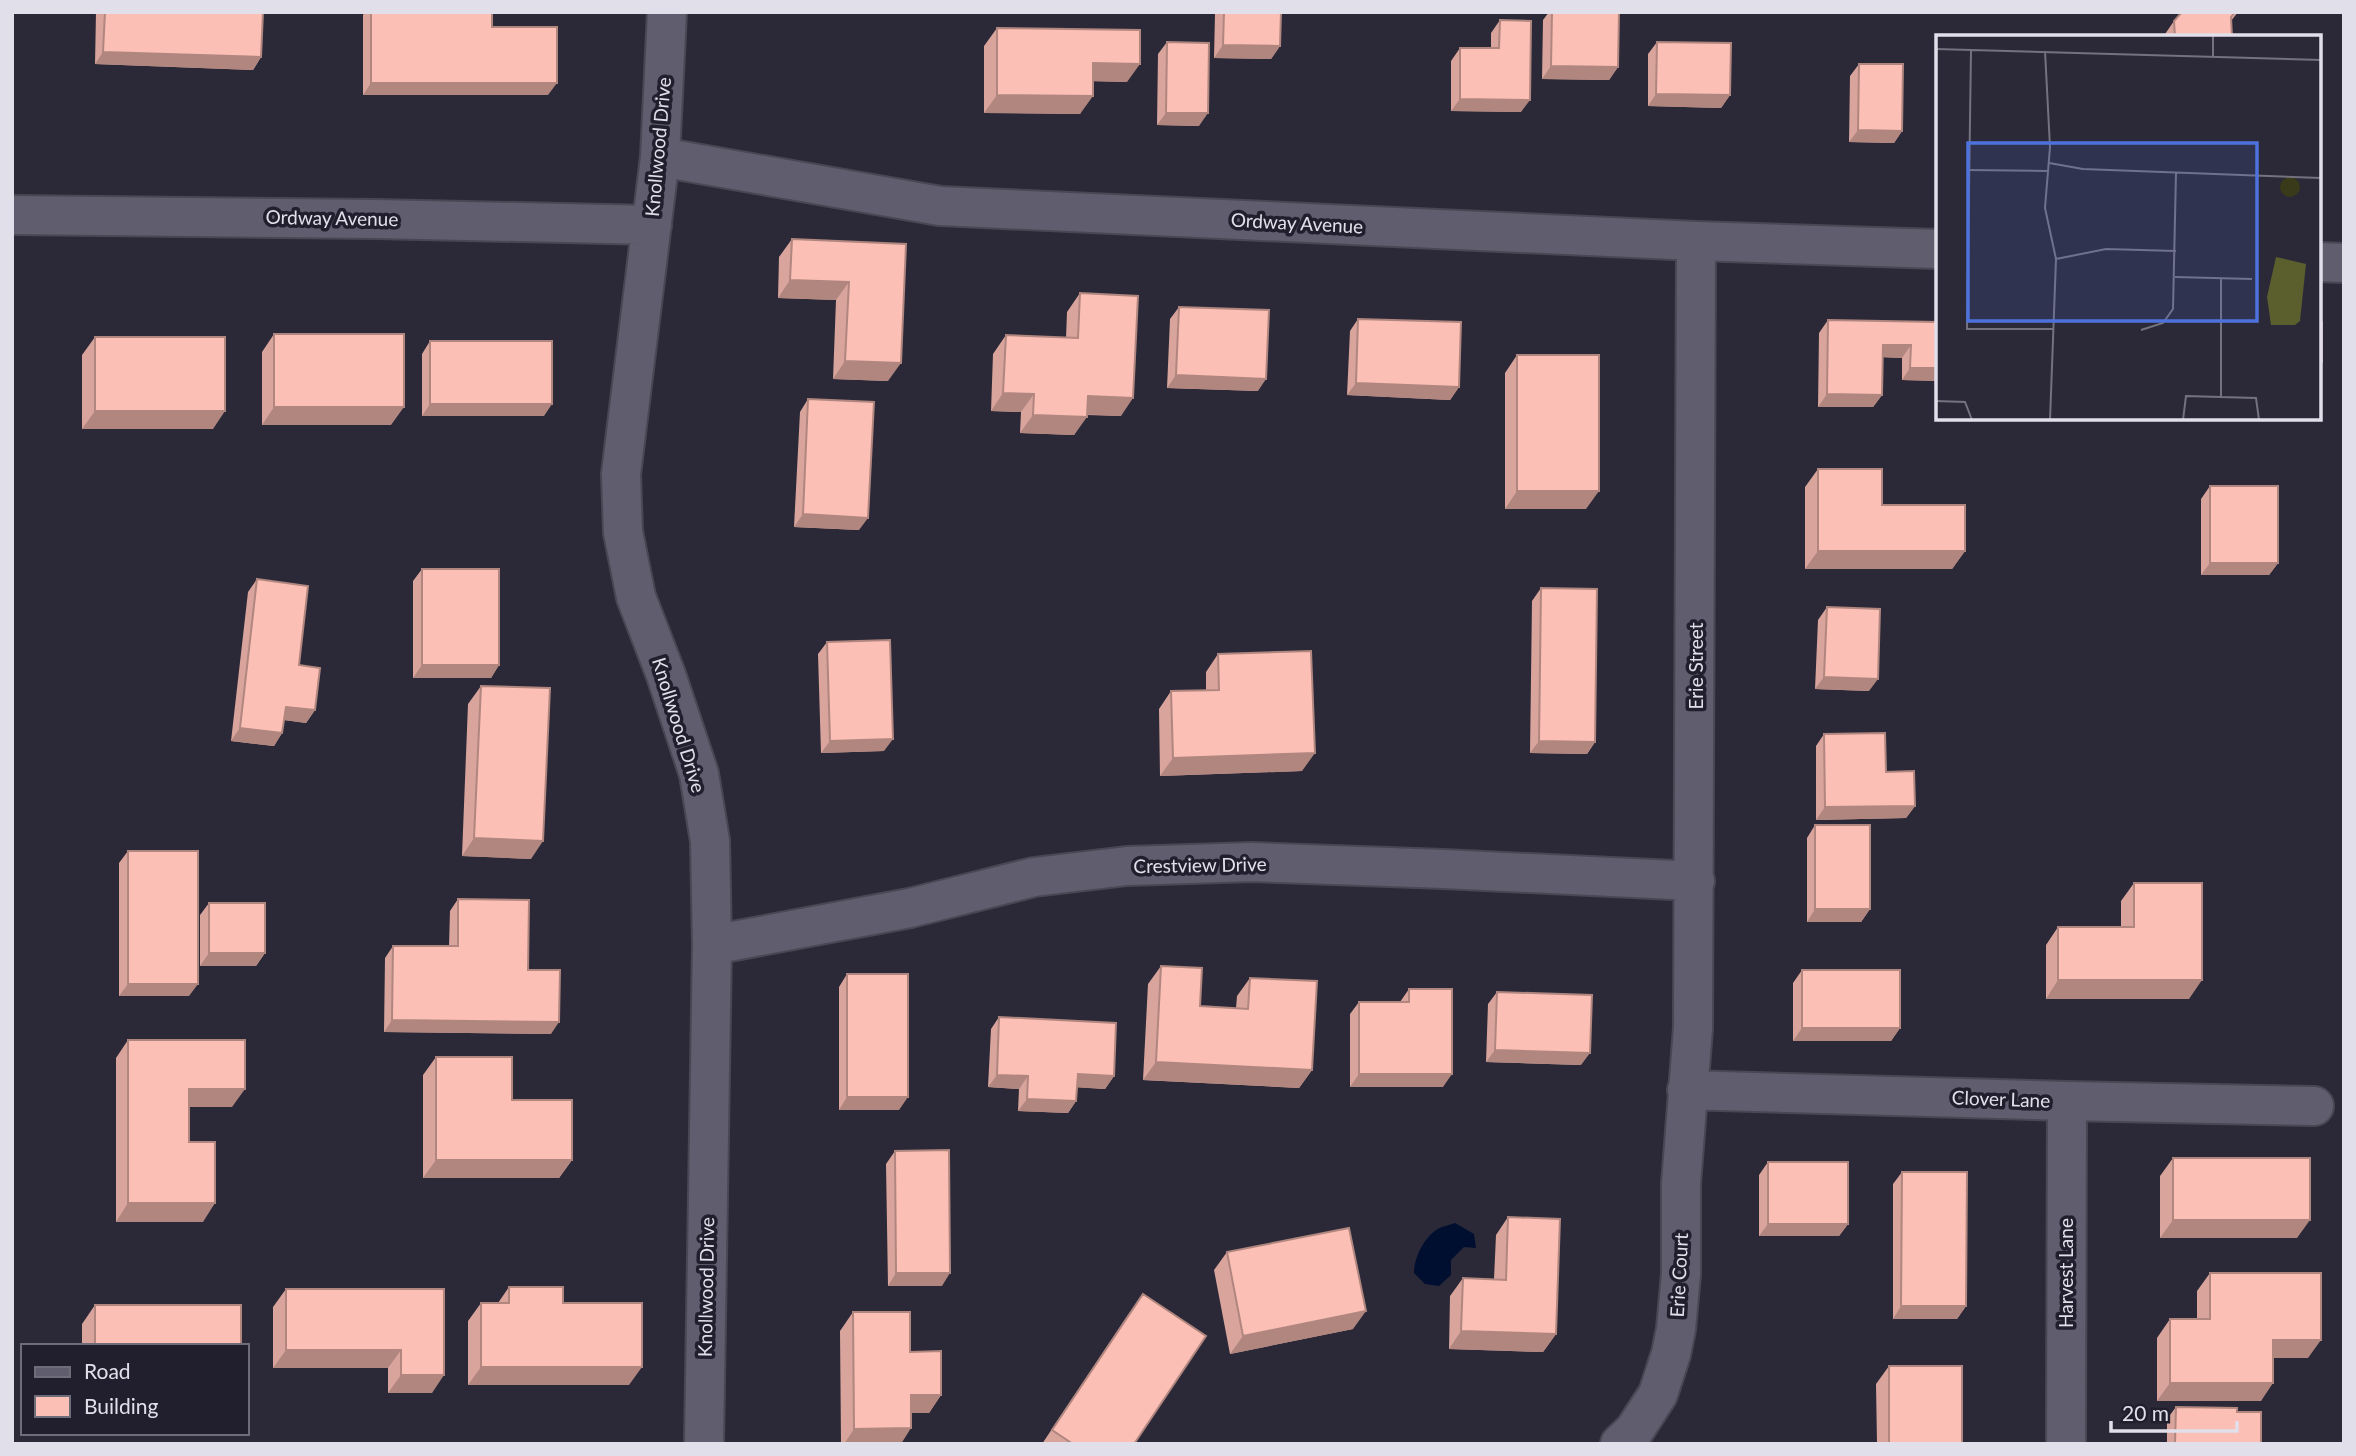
<svg xmlns="http://www.w3.org/2000/svg" width="2356" height="1456" font-family="Lato,sans-serif">
<rect width="100%" height="100%" fill="#2b2938"/>
<path fill="#000f30" d="M1455,1223L1474,1234L1476,1248L1464,1247L1451,1260V1275L1439,1286L1425,1284L1414,1273C1414,1258 1424,1237 1438,1229C1443,1226 1450,1225 1455,1223Z"/>
<g fill="none" stroke-linecap="round" stroke-linejoin="round">
<g stroke="#494754" stroke-width="42">
<path id="street" d="M667,12L660,157L621,474L623,532L636,597L666,675L699,774L710,841L712,945L704,1444
M660,157L940,206L1696,241L1938,249
M12,215L376,219L652,225
M2319,262L2344,263
M712,945L910,908L1034,877L1127,866L1252,862L1444,869L1695,881
M1687,1090L2067,1101L2314,1106
M1620,1444L1634,1431L1658,1394L1671,1354L1676,1329L1681,1274V1184L1693,1028L1696,241
M2066,1444L2067,1101"/>
</g>
<use href="#street" stroke="#605d6f" stroke-width="38"/>
</g>
<path fill="#d8a49c" d="M96,12H263L261,57L253,70L95,64Z
M365,12H492V27L548,95H363V15Z
M1216,12H1281L1280,46L1271,59L1214,58L1215,14Z
M1549,12H1619L1618,67L1609,80L1542,79L1543,20Z
M2238,12L2231,21L2232,37H2163L2174,21Z
M1500,20L1521,112L1451,111V61L1460,48H1491V33Z
M997,28L1127,82L1093,81L1080,114L984,113V46Z
M1167,42L1199,126L1157,125L1158,54Z
M1657,42L1730,95L1721,108L1648,106V54Z
M1859,64L1902,131L1894,143L1849,142L1850,76Z
M792,239L906,244L888,381L833,379L836,300L778,298L779,257Z
M1080,293L1121,416L1087,415L1074,435L1020,433L1021,412L991,411L993,354L1006,335L1066,338L1067,312Z
M1179,307L1258,391L1167,388L1170,319Z
M1358,319L1459,387L1450,400L1347,395L1350,331Z
M1828,320L1938,322V381L1902,380V358L1883,357L1882,395L1873,407H1818L1819,333Z
M274,334L391,425H262V352Z
M95,337L213,429H82V355Z
M430,341L544,416H422V354Z
M1517,355L1586,509H1505V373Z
M808,399L859,530L794,527L800,412Z
M1818,469L1882,505L1965,551L1952,569H1805V487Z
M2210,486L2278,563L2269,575H2201V499Z
M422,569L499,665L491,678H413V581Z
M257,579L299,665L315,710L306,723L284,720L282,733L274,746L231,741L248,592Z
M1541,588L1595,742L1587,754L1530,753L1532,601Z
M1827,607L1869,691L1815,689L1818,620Z
M827,642L884,751L821,753L818,654Z
M1218,654L1302,771L1160,776L1159,709L1171,691L1206,690V672Z
M481,686L531,859L462,856L468,704Z
M1824,734L1886,772L1915,806L1906,818L1816,820V746Z
M1815,825L1870,909L1861,922H1807V838Z
M128,851L189,996H119V863Z
M2134,883L2189,999H2046V945L2058,927H2121V901Z
M458,899L528,970L551,1034L384,1032L385,958L393,946H449L450,911Z
M209,903L265,953L256,966H200V915Z
M1161,966L1200,1006L1236,1008L1237,996L1250,978L1312,1070L1299,1088L1143,1080L1148,984Z
M1802,970L1900,1028L1891,1041H1793V983Z
M847,974L899,1110H839V987Z
M1409,989L1443,1087H1350V1014L1359,1002H1400Z
M1497,992L1581,1065L1486,1062L1488,1004Z
M999,1017L1114,1076L1105,1089L1077,1087L1076,1101L1068,1113L1018,1111L1019,1089L988,1087L991,1029Z
M128,1040L232,1107H189V1142L203,1222H116V1058Z
M436,1057L512,1100L572,1160L559,1178H423V1075Z
M895,1151L942,1286H888L886,1164Z
M2173,1158L2297,1238H2160V1176Z
M1768,1162L1848,1224L1839,1236H1759V1175Z
M1902,1172L1966,1306L1957,1319H1893V1184Z
M1508,1217L1556,1334L1543,1352L1449,1349L1450,1296L1463,1278L1494,1279L1496,1235Z
M1227,1252L1353,1329L1230,1354L1214,1270Z
M2210,1273L2308,1358H2273L2261,1401H2157V1338L2170,1319H2197V1291Z
M509,1287L563,1303L629,1385H468V1321L481,1303H498Z
M286,1289H444L432,1393H388V1368H273V1307Z
M95,1305L241,1346H82V1324Z
M853,1312L910,1352L941,1395L929,1413H911L901,1444H841L840,1331Z
M1130,1312L1134,1444H1042Z
M1889,1366L1962,1444H1877L1876,1384Z
M2176,1407L2237,1412L2261,1444H2167V1419Z"/>
<path fill="#b0867f" d="M1223,45L1280,46L1271,59L1214,58Z
M103,52L261,57L253,70L95,64Z
M1093,63L1140,64L1127,82L1081,81Z
M1551,66L1618,67L1609,80L1542,79Z
M371,83H557L548,95H363Z
M1656,94L1730,95L1721,108L1648,106Z
M997,95L1093,96L1080,114L984,113Z
M1460,99L1530,100L1521,112L1451,111Z
M1166,113H1208L1199,126L1157,125Z
M1858,130L1902,131L1894,143L1849,142Z
M790,280L849,282L836,300L778,298Z
M1883,345H1911L1902,358L1874,357Z
M845,361L901,363L888,381L833,379Z
M1910,368H1938V381L1902,380Z
M1176,375L1266,379L1258,391L1167,388Z
M1356,383L1459,387L1450,400L1347,395Z
M1003,393L1034,394L1021,412L991,411Z
M1827,394L1882,395L1873,407H1818Z
M1088,396L1133,398L1121,416L1075,414Z
M430,404H552L544,416H422Z
M274,407H404L391,425H262Z
M95,411H225L213,429H82Z
M1033,415L1087,417L1074,435L1020,433Z
M1517,491H1599L1586,509H1505Z
M803,514L868,518L859,530L794,527Z
M1818,551H1965L1952,569H1805Z
M2210,563H2278L2269,575H2201Z
M422,665H499L491,678H413Z
M1824,677L1878,679L1869,691L1815,689Z
M286,707L315,710L306,723L277,719Z
M240,728L282,733L274,746L231,741Z
M893,739L884,751L821,753L830,741Z
M1539,741L1595,742L1587,754L1530,753Z
M1315,753L1302,771L1160,776L1173,758Z
M1915,806L1906,818L1816,820L1825,807Z
M474,838L543,841L531,859L462,856Z
M1815,909H1870L1861,922H1807Z
M209,953H265L256,966H200Z
M2058,980H2202L2189,999H2046Z
M128,984H198L189,996H119Z
M392,1020L559,1022L551,1034L384,1032Z
M1802,1028H1900L1891,1041H1793Z
M1495,1050L1590,1053L1581,1065L1486,1062Z
M1156,1062L1312,1070L1299,1088L1143,1080Z
M1078,1074L1114,1076L1105,1089L1069,1087Z
M1359,1074H1452L1443,1087H1350Z
M997,1075L1028,1076L1019,1089L988,1087Z
M189,1089H245L232,1107H176Z
M847,1097H908L899,1110H839Z
M1027,1099L1076,1101L1068,1113L1018,1111Z
M436,1160H572L559,1178H423Z
M128,1203H215L203,1222H116Z
M2173,1220H2310L2297,1238H2160Z
M1768,1224H1848L1839,1236H1759Z
M896,1273H950L942,1286H888Z
M1901,1306H1966L1957,1319H1893Z
M1366,1311L1353,1329L1230,1354L1243,1336Z
M1461,1331L1556,1334L1543,1352L1449,1349Z
M2273,1340H2321L2308,1358H2261Z
M286,1350H401L388,1368H273Z
M481,1367H642L629,1385H468Z
M401,1375H444L432,1393H388Z
M2170,1383H2273L2261,1401H2157Z
M911,1395H941L929,1413H898Z
M911,1428L901,1444H844L854,1429Z"/>
<path fill="#fbbfb5" stroke="#b0867f" stroke-width="2" d="M105,12H263L261,57L103,52Z
M371,12H492V27H557V83H371Z
M1224,12H1281L1280,46L1223,45Z
M1552,12H1619L1618,67L1551,66Z
M2182,12H2235L2231,17L2232,37H2175L2174,21Z
M1500,20L1531,21L1530,100L1460,99V48H1499Z
M997,28L1140,30V64L1093,63V96L997,95Z
M1167,42L1209,43L1208,113H1166Z
M1657,42L1731,43L1730,95L1656,94Z
M1859,64H1903L1902,131L1858,130Z
M792,239L906,244L901,363L845,361L849,282L790,280Z
M1080,293L1138,296L1133,398L1088,396L1087,417L1033,415L1034,394L1003,393L1006,335L1078,338Z
M1179,307L1269,310L1266,379L1176,375Z
M1358,319L1461,322L1459,387L1356,383Z
M1828,320L1938,322V368H1910L1911,345H1883L1882,395L1827,394Z
M2319,322H2322V362H2319Z
M274,334H404V407H274Z
M95,337H225V411H95Z
M430,341H552V404H430Z
M1517,355H1599V491H1517Z
M808,399L874,402L868,518L803,514Z
M1818,469H1882V505H1965V551H1818Z
M2210,486H2278V563H2210Z
M422,569H499V665H422Z
M257,579L308,586L299,665L320,668L315,710L286,707L282,733L240,728Z
M1541,588L1597,589L1595,742L1539,741Z
M1827,607L1880,609L1878,679L1824,677Z
M890,640L893,739L830,741L827,642Z
M1311,651L1315,753L1173,758L1171,691L1219,690L1218,654Z
M481,686L550,688L543,841L474,838Z
M1885,733L1886,772L1914,771L1915,806L1825,807L1824,734Z
M1815,825H1870V909H1815Z
M128,851H198V984H128Z
M2134,883H2202V980H2058V927H2134Z
M458,899L529,900L528,970H560L559,1022L392,1020L393,946H458Z
M209,903H265V953H209Z
M1161,966L1202,968L1200,1006L1248,1009L1250,978L1317,981L1312,1070L1156,1062Z
M1802,970H1900V1028H1802Z
M847,974H908V1097H847Z
M1409,989H1452V1074H1359V1002H1409Z
M1497,992L1592,995L1590,1053L1495,1050Z
M999,1017L1116,1023L1114,1076L1078,1074L1076,1101L1027,1099L1028,1076L997,1075Z
M128,1040H245V1089H189V1142H215V1203H128Z
M436,1057H512V1100H572V1160H436Z
M949,1150L950,1273H896L895,1151Z
M2173,1158H2310V1220H2173Z
M1768,1162H1848V1224H1768Z
M1902,1172H1967L1966,1306H1901Z
M1508,1217L1560,1219L1556,1334L1461,1331L1463,1278L1506,1280Z
M1349,1228L1366,1311L1243,1336L1227,1252Z
M2210,1273H2321V1340H2273V1383H2170V1319H2210Z
M509,1287H563V1303H642V1367H481V1303H509Z
M286,1289H444V1375H401V1350H286Z
M1143,1294L1206,1336L1134,1444H1073L1052,1430Z
M95,1305H241V1346H95Z
M853,1312H910V1352L941,1351V1395H911V1428L854,1429Z
M1889,1366H1962V1444H1889Z
M2176,1407L2237,1408V1412H2261V1444H2175Z"/>
<g text-anchor="middle" stroke-width="7" stroke-linejoin="round" paint-order="stroke">
<g font-size="19" fill="#e1e0ea" stroke="#211f2e">
<text transform="translate(658 147) rotate(-85)" y="7">Knollwood Drive</text>
<text transform="translate(332 218) rotate(1)" y="7">Ordway Avenue</text>
<text transform="translate(1297 223) rotate(3)" y="7">Ordway Avenue</text>
<text transform="translate(1696 666) rotate(-90)" y="7">Erie Street</text>
<text transform="translate(679 725) rotate(73)" y="7">Knollwood Drive</text>
<text transform="translate(1200 865) rotate(-1)" y="7">Crestview Drive</text>
<text transform="translate(2001 1099) rotate(2)" y="7">Clover Lane</text>
<text transform="translate(2066 1273) rotate(-90)" y="7">Harvest Lane</text>
<text transform="translate(1679 1275) rotate(-87)" y="7">Erie Court</text>
<text transform="translate(706 1287) rotate(-89)" y="7">Knollwood Drive</text>
</g>
</g>
<g transform="translate(1936 35)">
<rect width="385" height="385" fill="#2b2938"/>
<path d="M344 152a10 10 0 1 1 20 0a10 10 0 1 1-20 0Z" fill="#383a1a"/>
<path d="M340,222L370,229L364,286L359,290H335L331,262Z" fill="#5b5e2d"/>
<path fill="none" stroke="#74727f" stroke-width="2" d="M0,14L385,25M35,15L31,294H118M109,16L114,112L109,173L120,224L114,385M277,22V0M113,128L147,134L385,143M32,135L112,136M120,224L170,214L240,216M239,242L316,244M205,295L227,288L237,274L240,138M285,362V243M0,366L29,367L36,385M247,385L250,361L320,363L323,385"/>
<path fill="#4e72dc" fill-opacity="0.15" stroke="#4e72dc" stroke-width="3.5" d="M32,108H321V286H32Z"/>
<rect width="385" height="385" fill="none" stroke="#e1e0ea" stroke-width="3.5"/>
</g>
<rect width="2356" height="1456" fill="none" stroke="#e1e0ea" stroke-width="28"/>
<rect x="21" y="1344" width="228" height="91" fill="#211f2e" stroke="#6e6c79" stroke-width="2"/>
<rect x="35" y="1367" width="35" height="10" fill="#605d6f" stroke="#6e6c79" stroke-width="2"/>
<text x="84" y="1379" font-size="21" fill="#e1e0ea">Road</text>
<rect x="35" y="1396" width="35" height="21" fill="#fbbfb5" stroke="#6e6c79" stroke-width="2"/>
<text x="84" y="1414" font-size="21" fill="#e1e0ea">Building</text>
<path d="M2111 1421v10h126v-10" fill="none" stroke="#e1e0ea" stroke-width="3.5"/>
<text x="2122" y="1421" font-size="21" fill="#e1e0ea" stroke="#211f2e" stroke-width="5" paint-order="stroke">20 m</text>
</svg>
